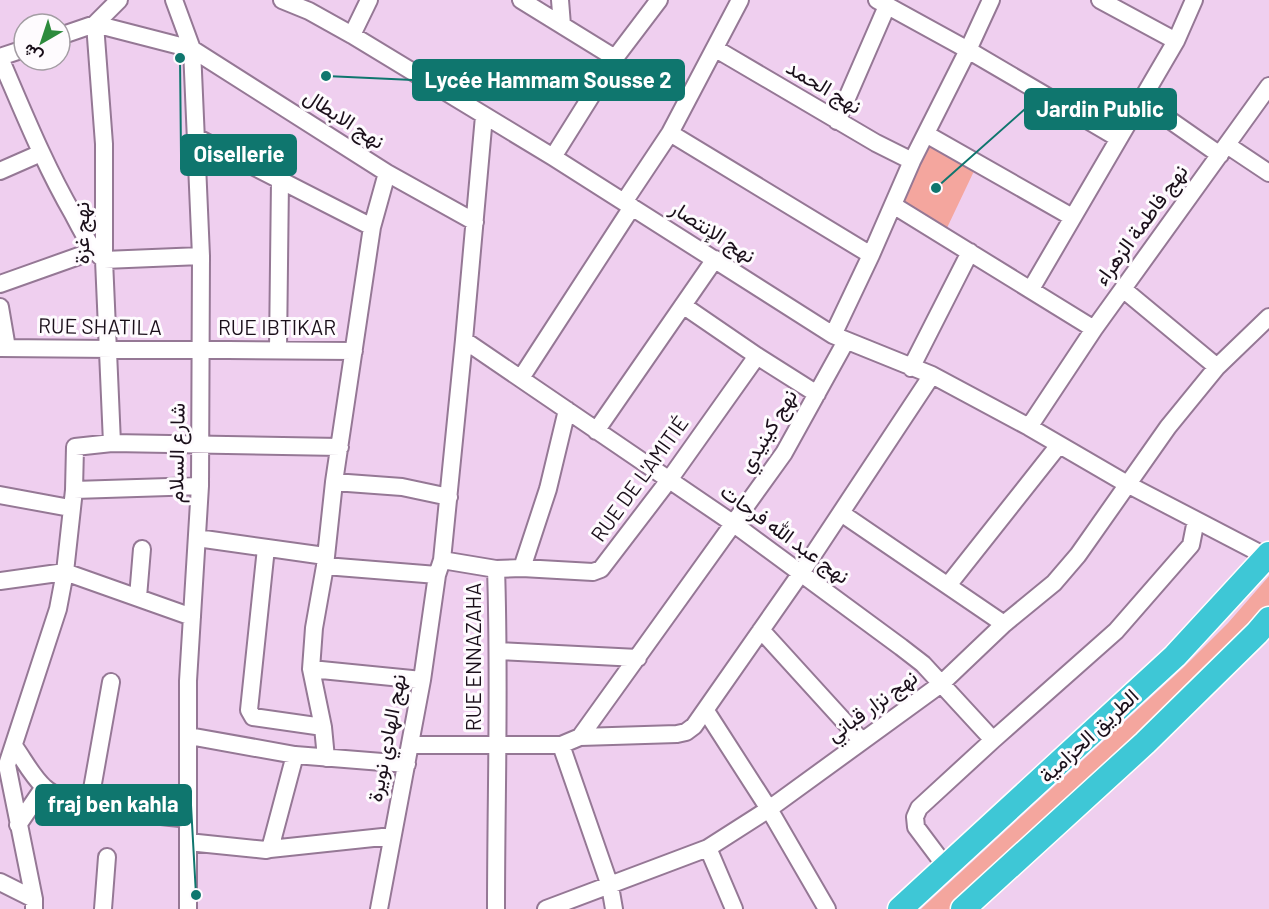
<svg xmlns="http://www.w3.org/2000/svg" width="1269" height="909" font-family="Barlow,Vazirmatn,sans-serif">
<rect width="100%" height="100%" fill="#efcfef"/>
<path fill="#f4a69e" d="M928,141L975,169L946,230L897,208Z
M1269,576V608L1197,683L953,909H921L1183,668L1228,623Z"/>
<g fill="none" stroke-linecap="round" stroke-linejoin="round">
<g stroke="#957895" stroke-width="20">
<path id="minor" d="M174,0L192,49L201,256L200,486L188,681V909
M282,0L309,11L352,35L553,157L833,335L932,375L1029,427L1127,484L1267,557
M521,0L615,58
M560,0L562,25
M877,0L968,50L1118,138
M1100,0L1176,41
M352,35L369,0
M60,36L95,24L119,0
M716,49L876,143L912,161
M0,57L24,49
M0,58C23,111 44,164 73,214C82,231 90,248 104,260
M1141,100L1220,155
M484,116L464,340L734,524L901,647L923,664L993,740
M837,121L887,6
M670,133L871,255
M926,134L1072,217
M196,137L372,227
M1227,145L1269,173
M553,157L615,58L659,0
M0,171L41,153
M624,202L670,133L740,0
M893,205L1094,329L1269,86
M104,260L201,256
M0,284L93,251
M1031,289L1176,41L1194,0
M1123,289L1217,367
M684,306L757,356L817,394
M0,307L7,348
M833,335L871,255L912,161L968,50L991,0
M0,348L354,351
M278,349L280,180
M911,368L970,252
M521,378L632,207
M1029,427L1094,329
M596,431L715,259
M112,443L104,260V144L95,24L192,49L387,173L475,222
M334,482L402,487L449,497
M74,490L200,486
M0,495L70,508
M841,513L1004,624
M197,538L325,556
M266,548L249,710L253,717L323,727
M442,560L464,340
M325,566L437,575
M522,568L548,489L567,410
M0,581L65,572L192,617
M949,584L1059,445
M138,597L142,549
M761,630L862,741
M499,651L638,658
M311,669L422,680
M706,711L769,809L827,909
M189,736L295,755L407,764
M580,737L677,734L686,732L694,726L801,573L932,375
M410,745H561L580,737L784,453L846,341
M561,745L610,886L614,909
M14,746C24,760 32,776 44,787C69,811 153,814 188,819
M326,758L323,727L311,669L314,628L325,566L334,482L372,227L387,173
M89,806L111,682
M18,825L44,787
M188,842L266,850L270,849L295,755
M708,848L734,909
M270,849L392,836
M946,867L916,827L915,817L919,808L993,740L1116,631L1191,545L1196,520
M0,882L34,899
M34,909V899L7,765L58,609L65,572L74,490L75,447L112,443L340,447
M103,909L107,857
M379,909L422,680L437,575L442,560L496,569L522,568L593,572L601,569L669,480L757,356
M496,909C496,796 500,682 496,569
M546,909L708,848L769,809L941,684L1004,624L1054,583L1078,555L1168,427L1217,367L1269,317"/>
</g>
<g stroke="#fff" stroke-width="27">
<path id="highway" d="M900,909L1175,656L1269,554
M963,909L1145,743L1257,633L1269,619"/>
</g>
<use href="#minor" stroke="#fff" stroke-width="16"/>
<use href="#highway" stroke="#3ec7d6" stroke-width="24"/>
</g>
<g text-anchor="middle" stroke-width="6" stroke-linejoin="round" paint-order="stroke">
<g font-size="21" fill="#1a0f1a" stroke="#fefbfe">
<text transform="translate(824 87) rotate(31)" y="7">نهج الحمد</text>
<text transform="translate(344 119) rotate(33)" y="7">نهج الابطال</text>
<text transform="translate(1141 225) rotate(-54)" y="7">نهج فاطمة الزهراء</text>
<text transform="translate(713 232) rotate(33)" y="7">نهج الإنتصار</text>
<text transform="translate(82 233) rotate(-90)" y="7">نهج غزة</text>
<text transform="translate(100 327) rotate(1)" y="7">RUE SHATILA</text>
<text x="277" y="335">RUE IBTIKAR</text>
<text transform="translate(768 431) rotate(-59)" y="7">نهج كينيدي</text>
<text transform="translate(177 453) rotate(-89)" y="7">شارع السلام</text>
<text transform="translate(640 479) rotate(-54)" y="7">RUE DE L'AMITIÉ</text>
<text transform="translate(785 534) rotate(36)" y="7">نهج عبد الله فرحات</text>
<text transform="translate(474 657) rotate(-90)" y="7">RUE ENNAZAHA</text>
<text transform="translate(872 706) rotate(-36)" y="7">نهج نزار قباني</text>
<text transform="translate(1089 736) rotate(-43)" y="7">الطريق الحزامية</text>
<text transform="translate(387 738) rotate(-79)" y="7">نهج الهادي نويرة</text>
</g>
</g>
<path fill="none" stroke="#0f766e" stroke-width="2" d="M326 76L413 80M936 188L1025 109M180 58L181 155M196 895L191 805"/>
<g fill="#0f766e" stroke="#fefbfe" stroke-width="2">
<circle cx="326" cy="76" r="6"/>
<circle cx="936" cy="188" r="6"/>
<circle cx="180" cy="58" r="6"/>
<circle cx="196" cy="895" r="6"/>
</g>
<g fill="#0f766e" stroke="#0f766e" stroke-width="2">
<rect x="413" y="60" width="271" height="40" rx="6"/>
<rect x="1025" y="89" width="151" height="40" rx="6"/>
<rect x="181" y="135" width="115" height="40" rx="6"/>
<rect x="36" y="785" width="155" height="40" rx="6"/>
</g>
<g font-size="22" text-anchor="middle" font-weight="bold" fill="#fff">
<text x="548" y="88">Lycée Hammam Sousse 2</text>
<text x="1100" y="117">Jardin Public</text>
<text x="239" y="162">Oisellerie</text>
<text x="113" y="812">fraj ben kahla</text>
</g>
<g transform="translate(42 42) rotate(219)"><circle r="28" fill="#fefbfe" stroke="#a39da3" stroke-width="1.5"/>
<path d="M0-4.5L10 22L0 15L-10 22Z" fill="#2d8b3d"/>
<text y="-9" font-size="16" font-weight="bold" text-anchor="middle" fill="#1a0f1a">ش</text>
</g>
</svg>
